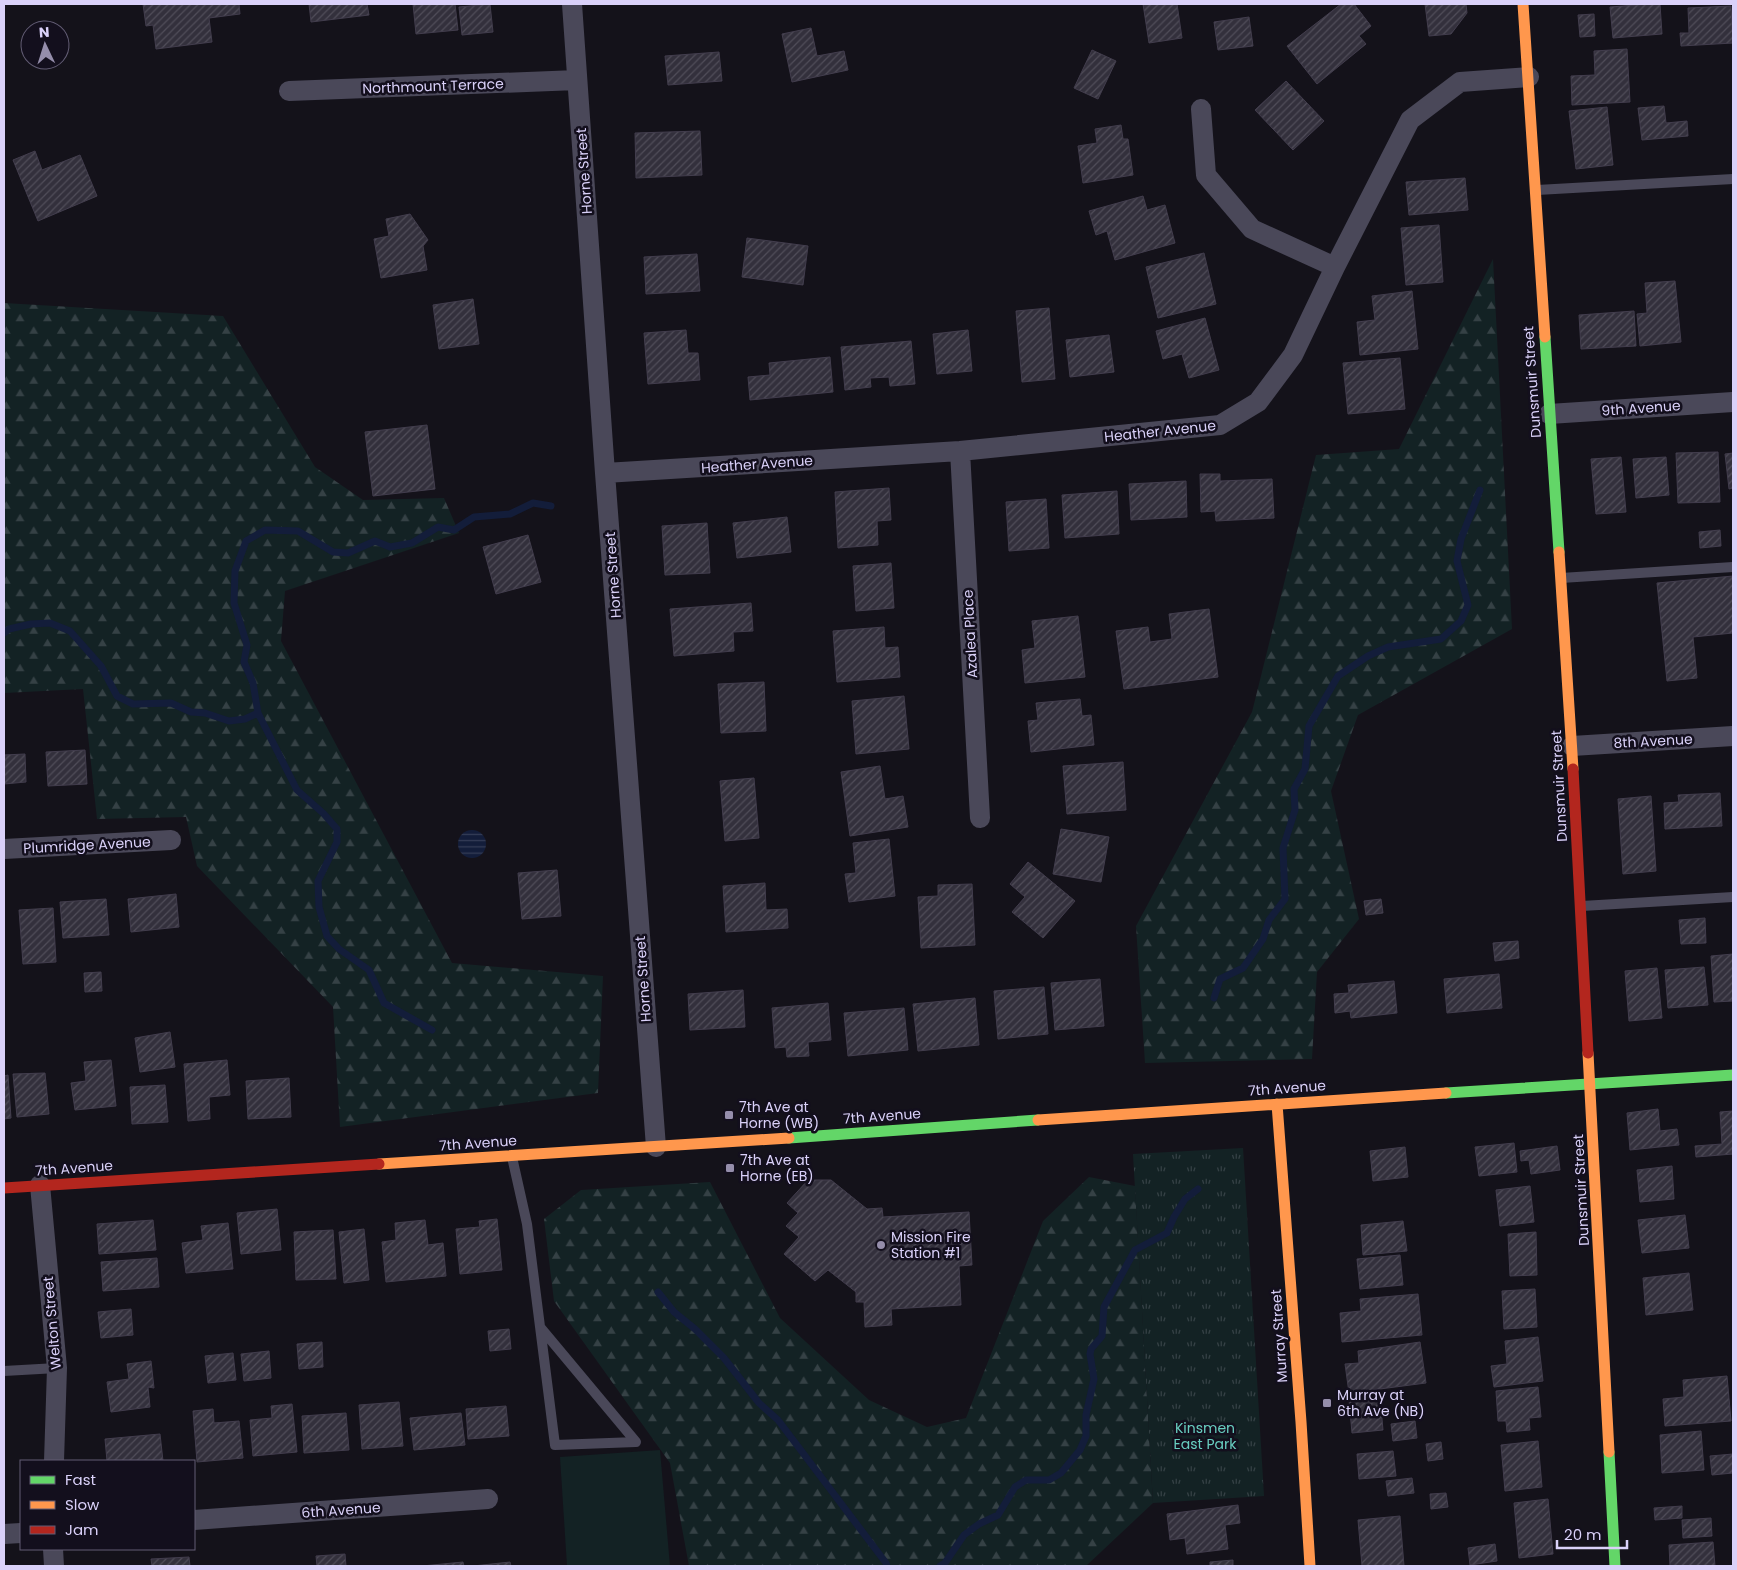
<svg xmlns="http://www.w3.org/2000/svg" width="1737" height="1570" font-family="Poppins,sans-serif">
<defs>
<pattern id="forest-firs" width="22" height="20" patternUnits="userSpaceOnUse" patternTransform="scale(1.25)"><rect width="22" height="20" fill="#132224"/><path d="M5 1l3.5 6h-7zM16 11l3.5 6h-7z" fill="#354145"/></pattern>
<pattern id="park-tufts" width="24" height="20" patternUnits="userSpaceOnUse" patternTransform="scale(1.25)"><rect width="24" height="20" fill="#132224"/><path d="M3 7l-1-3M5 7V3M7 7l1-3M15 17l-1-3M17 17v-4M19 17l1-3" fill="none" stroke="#354145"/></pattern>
<pattern id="water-rules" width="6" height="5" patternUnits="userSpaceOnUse" patternTransform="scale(1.25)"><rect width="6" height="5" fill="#131d3a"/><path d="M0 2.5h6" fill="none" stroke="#353d57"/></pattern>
<pattern id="building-hatch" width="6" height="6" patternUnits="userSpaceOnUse" patternTransform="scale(1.25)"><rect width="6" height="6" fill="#33303c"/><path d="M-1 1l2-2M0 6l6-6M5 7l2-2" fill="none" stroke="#504d59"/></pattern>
</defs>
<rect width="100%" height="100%" fill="#14121a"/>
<path fill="url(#forest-firs)" d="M1493,259L1512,629L1358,715L1331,791L1359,919L1317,972L1312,1059L1145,1063L1136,926L1252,712L1316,455L1399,449Z
M4,303L223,316L315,467L363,500L444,498L459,533L285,591L281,641L452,963L603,976L598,1093L340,1127L333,1007L197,866L186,817L97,819L83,689L4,693Z
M1089,1177L1135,1186L1153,1503L1086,1566H689L670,1463L554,1301L544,1219L581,1190L710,1182L780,1318L869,1400L927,1427L966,1418L1043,1221Z"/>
<path fill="url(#park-tufts)" d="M1243,1148L1264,1496L1153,1503L1133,1154Z"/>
<path fill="#132224" d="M660,1450L670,1566H567L560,1457Z"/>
<path fill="url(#water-rules)" d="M458 844a14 14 0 1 1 28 0a14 14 0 1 1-28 0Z"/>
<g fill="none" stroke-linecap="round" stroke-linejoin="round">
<path stroke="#131d3a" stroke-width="7" d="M4,633L9,629L31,624L50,623L70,631L101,666L117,696L133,704L171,703L191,712L205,713L229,721L245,719L258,713L297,790L324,814L337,829V842L318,881L319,907L327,936L339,949L369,970L384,1003L432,1030
M258,713L253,683L244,662L247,645L234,603L235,571L246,541L265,530L298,531L333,552L348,553L375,541L390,547L412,543L438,527L454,530L474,517L510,514L533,503L551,506
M1214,998L1220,979L1243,968L1263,939L1269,920L1285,899L1283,848L1295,810L1294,789L1305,769L1309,726L1338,676L1368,656L1388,647L1441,639L1461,621L1468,605L1457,561L1461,539L1480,490
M658,1292L674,1312L695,1329L724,1358L759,1403L778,1420L886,1563L887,1566
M940,1566L945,1563L964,1535L979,1524L998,1515L1015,1487L1026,1480H1049L1061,1473L1080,1450L1086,1436V1415L1094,1379L1090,1354L1091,1349L1102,1336L1104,1307L1135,1250L1167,1233L1174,1217L1185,1199L1198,1189"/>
</g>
<path fill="url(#building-hatch)" stroke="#423d4d" d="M143,4H239L240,14L209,18L212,42L156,49L153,25L146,26Z
M309,4H367L369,15L311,22Z
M413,4H455L458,30L416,34Z
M490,4L493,32L462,35L459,7Z
M1143,4H1177L1182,38L1149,43Z
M1341,4H1354L1371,26L1359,36L1366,44L1317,84L1287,46Z
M1425,4H1466L1467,13L1451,34L1429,36Z
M1649,4H1660L1662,34L1613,38L1610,7Z
M1731,6L1733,43L1681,46L1680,33H1689L1688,8Z
M1594,14L1595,36L1580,37L1578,15Z
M1249,17L1253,46L1218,50L1214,22Z
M811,28L817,56L844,51L848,70L792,82L782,34Z
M1627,49L1630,102L1572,105L1571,76L1595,75L1594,51Z
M1092,50L1116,61L1098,99L1074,88Z
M719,52L722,81L668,85L665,56Z
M1286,81L1324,121L1293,150L1255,110Z
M1664,106L1666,123L1687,121L1688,136L1642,140L1638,108Z
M1607,107L1613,165L1576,169L1569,111Z
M1121,125L1123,139H1128L1133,175L1083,183L1078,146L1097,143L1095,129Z
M700,131L702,175L636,178L635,133Z
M35,151L42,170L80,155L97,196L38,221L13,160Z
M1465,178L1468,210L1409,215L1406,182Z
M1143,196L1147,210L1165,205L1175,243L1115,260L1107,231L1096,235L1089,211Z
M410,214L428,240L423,246L427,270L381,278L374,239L389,236L386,219Z
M1439,225L1443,282L1406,285L1401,228Z
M747,238L808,246L803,285L742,277Z
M1204,253L1216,304L1158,318L1146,267Z
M697,254L700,291L646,294L644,257Z
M1675,281L1681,342L1640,346L1637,314L1647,313L1645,283Z
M1412,291L1418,349L1360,355L1357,322L1375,320L1372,296Z
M473,299L479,344L439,349L433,305Z
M1049,308L1055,379L1022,382L1016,311Z
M1634,311L1636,346L1581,349L1579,315Z
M1205,318L1219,370L1189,378L1182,354L1163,359L1156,331Z
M686,330L688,353H698L700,380L648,384L644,333Z
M968,330L972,371L937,374L933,334Z
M1109,335L1114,372L1070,377L1066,340Z
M911,341L915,384L890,386L889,377L870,378L871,387L845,390L841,347Z
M830,357L833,392L750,400L748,377L770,375L769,363Z
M1400,358L1405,409L1348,414L1343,363Z
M427,425L435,489L373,496L365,432Z
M1718,452L1720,502L1678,503L1676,453Z
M1733,453V488L1729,489L1725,454Z
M1621,457L1626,512L1596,514L1591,459Z
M1666,457L1669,495L1636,498L1633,459Z
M1200,474H1220V481L1272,479L1274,518L1216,521L1215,511L1201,512Z
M1186,481L1187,517L1131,520L1129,484Z
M889,488L891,520L877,521L878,545L838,548L835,492Z
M1117,491L1119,534L1065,538L1062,495Z
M1046,499L1049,548L1009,551L1006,502Z
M787,517L791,552L737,558L733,523Z
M707,523L710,573L665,575L662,526Z
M1720,530L1721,546L1700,548L1699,532Z
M528,535L541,582L496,594L483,547Z
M891,563L894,608L856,611L853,566Z
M1733,576V633L1693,637L1697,678L1667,681L1657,583Z
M751,603L753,631L733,632L734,651L674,656L670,609Z
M1209,609L1218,677L1124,689L1116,631L1148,627L1150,642L1172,639L1169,614Z
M1078,616L1085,677L1025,683L1022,650L1035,648L1032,621Z
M884,627L885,648L898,647L900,677L837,682L833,631Z
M764,682L766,731L721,733L718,684Z
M904,696L909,749L856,754L852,701Z
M1080,699L1082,716L1091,715L1094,745L1031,752L1028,721L1038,720L1036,703Z
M85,750L87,784L48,786L46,752Z
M25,754L26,782L4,784V755Z
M1123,762L1126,810L1067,814L1063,766Z
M880,766L885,799L903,796L908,827L850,836L841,772Z
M754,778L759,838L725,841L720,781Z
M1720,793L1722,826L1665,829L1664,803L1679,802L1678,795Z
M1651,796L1656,871L1623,874L1618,799Z
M1061,829L1109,837L1101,882L1053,874Z
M889,839L895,896L849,902L845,874L856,873L853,843Z
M1028,862L1075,901L1043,938L1012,912L1025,897L1010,884Z
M557,870L561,916L522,919L518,873Z
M765,883L766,910L787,909L788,928L726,932L723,886Z
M972,884L975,945L921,948L918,897L938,896V885Z
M176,894L179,927L131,932L128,899Z
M106,899L109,935L63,938L60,902Z
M1381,899L1383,913L1366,915L1364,901Z
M53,908L56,962L23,964L19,910Z
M1705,918L1706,943L1681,944L1679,920Z
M1518,941L1519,958L1495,961L1493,943Z
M1733,954V1001L1714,1002L1711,956Z
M1704,967L1708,1005L1668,1008L1665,970Z
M1657,968L1662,1018L1629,1021L1625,971Z
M101,972L102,991L85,992L84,973Z
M1499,974L1502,1008L1447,1013L1444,979Z
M1100,979L1104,1026L1055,1030L1051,983Z
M1394,981L1397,1013L1351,1018L1350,1011L1335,1013L1334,994L1349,993L1348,985Z
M1044,987L1048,1034L998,1039L994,991Z
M743,990L745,1027L690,1030L688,994Z
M975,998L979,1045L918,1051L913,1004Z
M828,1003L831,1040L808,1042L809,1056L787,1057L786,1047L775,1048L772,1008Z
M904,1008L908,1050L848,1056L844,1013Z
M170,1032L175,1067L140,1072L135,1038Z
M111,1060L116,1106L75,1110L71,1083L86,1081L84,1062Z
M227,1060L230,1095L209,1097L210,1119L188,1121L184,1064Z
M45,1073L49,1114L17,1117L13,1074Z
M8,1075L11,1118L4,1119V1076Z
M289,1078L291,1117L248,1119L246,1081Z
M165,1085L168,1122L132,1124L130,1087Z
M1658,1109L1660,1131L1677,1129L1679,1145L1630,1150L1627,1113Z
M1733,1111V1154L1696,1157L1695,1146L1722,1144L1720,1112Z
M1514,1143L1517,1172L1479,1176L1475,1147Z
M1557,1146L1560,1170L1531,1174L1529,1160L1521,1161L1520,1151Z
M1405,1147L1408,1177L1373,1181L1370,1151Z
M1672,1166L1674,1199L1640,1202L1637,1170Z
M808,1180H831L867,1209L882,1208L883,1217L969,1212L972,1265L959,1266L961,1305L891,1309L892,1325L865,1327L864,1302H856V1292L828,1270L815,1281L784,1254L799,1237L786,1226L798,1213L787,1203Z
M1530,1186L1534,1222L1500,1226L1496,1190Z
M277,1209L281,1250L241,1254L237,1213Z
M1685,1215L1689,1248L1642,1253L1638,1220Z
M497,1219L502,1270L460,1274L456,1229L480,1227L479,1221Z
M153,1220L156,1250L99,1254L97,1224Z
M425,1220L428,1245L443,1243L446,1276L386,1282L382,1242L396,1240L395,1223Z
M1403,1221L1407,1251L1363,1255L1361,1225Z
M228,1223L233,1269L186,1273L182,1243L203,1240L201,1226Z
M364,1229L369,1280L344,1283L339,1232Z
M333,1230L336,1279L296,1280L294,1232Z
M1536,1232L1537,1275L1510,1276L1508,1234Z
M1400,1255L1403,1285L1360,1289L1357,1259Z
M157,1258L159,1287L103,1291L101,1262Z
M1689,1273L1693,1310L1646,1315L1643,1278Z
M1535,1289L1537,1327L1504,1329L1502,1291Z
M1418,1294L1422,1335L1342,1342L1340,1313L1361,1311L1360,1299Z
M131,1309L133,1335L101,1338L98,1312Z
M509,1329L511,1349L490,1351L488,1331Z
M1538,1337L1543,1381L1494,1387L1491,1366L1507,1364L1505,1341Z
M322,1342L323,1367L299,1369L297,1344Z
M1420,1342L1426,1383L1349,1393L1345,1364L1359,1363L1358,1351Z
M269,1351L271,1378L244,1381L241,1354Z
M233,1353L236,1380L208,1383L205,1356Z
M151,1361L154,1388L148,1387L150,1407L111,1412L107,1382L129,1379L127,1364Z
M1727,1376L1731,1421L1665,1426L1663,1399L1684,1397L1683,1380Z
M1538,1387L1541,1417L1529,1418L1530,1430L1507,1432L1506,1421H1498L1496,1391Z
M1380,1397L1383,1430L1352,1433L1349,1400Z
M399,1402L403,1446L362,1449L359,1405Z
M292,1404L297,1452L253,1456L250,1420L272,1418L271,1406Z
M506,1406L509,1436L468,1439L466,1409Z
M213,1409L214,1423L239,1421L243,1458L197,1462L193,1411Z
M346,1413L349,1450L304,1453L302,1416Z
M461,1413L465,1445L414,1450L410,1418Z
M1415,1421L1417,1438L1393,1441L1391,1424Z
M1701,1431L1704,1470L1662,1473L1660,1435Z
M160,1434L163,1461H107L105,1439Z
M1538,1441L1542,1487L1505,1491L1501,1445Z
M1441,1442L1443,1459L1428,1461L1426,1444Z
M1393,1451L1396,1476L1359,1479L1357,1454Z
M1733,1454V1473L1712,1475L1710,1456Z
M1412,1478L1414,1493L1388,1496L1386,1481Z
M1446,1493L1448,1507L1431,1509L1430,1494Z
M1548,1499L1553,1554L1519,1558L1514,1503Z
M1238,1505L1240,1523L1225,1525L1228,1549L1187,1554L1185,1538L1170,1540L1167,1514Z
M1682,1506V1518L1655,1520L1654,1508Z
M1400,1516L1404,1566H1362L1358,1520Z
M1711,1518L1712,1536L1683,1538L1682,1520Z
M1713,1542L1715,1566H1670L1669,1545Z
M1495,1544L1497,1561L1470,1565L1468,1548Z
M345,1554L346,1566H317L316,1556Z
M189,1557L190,1566H152L151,1559Z
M1233,1560V1566H1210V1562Z
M463,1562L464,1566H422Z
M510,1562L511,1566H473Z"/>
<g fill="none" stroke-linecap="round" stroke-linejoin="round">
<path stroke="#4a4859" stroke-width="10" d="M1537,190L1733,179
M1561,578L1733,567
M1582,906L1733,897
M512,1157L527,1224L555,1445L636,1442L540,1327
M4,1371L57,1368"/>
<path stroke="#4a4859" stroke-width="20" d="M572,4L605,473L656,1147
M289,91L577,80
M1201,109L1206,175L1252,229L1335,267
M1549,414L1733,402
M960,451L980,818
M605,473L960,451L1220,425L1258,402L1293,355L1335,267L1410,120L1460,82L1529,77
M1572,746L1733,736
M4,849L171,840
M40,1185L57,1368L54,1461
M194,1520L488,1499
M4,1534L21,1533
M53,1549L54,1566"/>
<path stroke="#63d668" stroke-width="11" d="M1545,337L1559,552
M1446,1093L1733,1075
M789,1138L1038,1120
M1609,1452L1615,1566"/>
<path stroke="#ff974d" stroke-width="11" d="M1523,4L1545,337
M1559,552L1573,769
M1588,1053L1609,1452
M1277,1104L1301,1422L1310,1566
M1038,1120L1446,1093
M379,1164L789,1138"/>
<path stroke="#b3261e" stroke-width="11" d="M1573,769L1588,1053
M4,1188L379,1164"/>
</g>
<g fill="#958eab" stroke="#130f1d" stroke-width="2">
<rect x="724" y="1110" width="10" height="10" rx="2.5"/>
<rect x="725" y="1163" width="10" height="10" rx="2.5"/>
<circle cx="881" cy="1245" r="5"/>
<rect x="1322" y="1398" width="10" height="10" rx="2.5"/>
</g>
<g text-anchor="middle" stroke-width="5" stroke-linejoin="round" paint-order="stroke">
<g font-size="14" fill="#dad1f9" stroke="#130f1d">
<text transform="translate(433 86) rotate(-2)" y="5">Northmount Terrace</text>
<text transform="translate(584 171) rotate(-94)" y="5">Horne Street</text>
<text transform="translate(1532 382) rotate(-94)" y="5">Dunsmuir Street</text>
<text transform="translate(1641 408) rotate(-4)" y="5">9th Avenue</text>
<text transform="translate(1160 431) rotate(-6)" y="5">Heather Avenue</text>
<text transform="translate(757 464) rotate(-4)" y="5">Heather Avenue</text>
<text transform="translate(613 575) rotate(-94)" y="5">Horne Street</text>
<text transform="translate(970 634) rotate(-93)" y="5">Azalea Place</text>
<text transform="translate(1653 741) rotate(-3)" y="5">8th Avenue</text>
<text transform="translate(1559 786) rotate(-93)" y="5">Dunsmuir Street</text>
<text transform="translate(87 845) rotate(-3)" y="5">Plumridge Avenue</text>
<text transform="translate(643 979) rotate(-94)" y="5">Horne Street</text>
<text transform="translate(1287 1088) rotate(-4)" y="5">7th Avenue</text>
<text transform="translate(882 1116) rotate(-4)" y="5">7th Avenue</text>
<text transform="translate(478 1143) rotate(-4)" y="5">7th Avenue</text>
<text transform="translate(74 1168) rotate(-4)" y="5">7th Avenue</text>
<text transform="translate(1581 1190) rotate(-93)" y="5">Dunsmuir Street</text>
<text transform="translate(52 1323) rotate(-95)" y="5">Welton Street</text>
<text transform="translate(1279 1336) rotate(-94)" y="5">Murray Street</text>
<text transform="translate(341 1510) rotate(-4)" y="5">6th Avenue</text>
</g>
<g font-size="14" fill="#dad1f9" stroke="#130f1d" text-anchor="start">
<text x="739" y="1112">7th Ave at<tspan x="739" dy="16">Horne (WB)</tspan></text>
<text x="740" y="1165">7th Ave at<tspan x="740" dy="16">Horne (EB)</tspan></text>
<text x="891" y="1242">Mission Fire<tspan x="891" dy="16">Station #1</tspan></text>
<text x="1337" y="1400">Murray at<tspan x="1337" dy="16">6th Ave (NB)</tspan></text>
</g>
<g font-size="14" fill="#68cec0" stroke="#130f1d">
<text x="1205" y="1433">Kinsmen<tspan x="1205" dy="16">East Park</tspan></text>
</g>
</g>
<rect width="1737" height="1570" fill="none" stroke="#dad1f9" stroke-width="10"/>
<rect x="20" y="1460" width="175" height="90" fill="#130f1d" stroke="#635d75"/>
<rect x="30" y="1476" width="25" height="8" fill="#63d668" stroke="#635d75"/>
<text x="65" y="1485" font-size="15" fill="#dad1f9">Fast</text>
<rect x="30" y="1501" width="25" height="8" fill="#ff974d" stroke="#635d75"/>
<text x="65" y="1510" font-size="15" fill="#dad1f9">Slow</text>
<rect x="30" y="1526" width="25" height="8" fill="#b3261e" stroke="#635d75"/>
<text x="65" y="1535" font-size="15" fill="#dad1f9">Jam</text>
<g transform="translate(45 45) rotate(356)"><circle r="24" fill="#130f1d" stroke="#635d75"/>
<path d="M0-4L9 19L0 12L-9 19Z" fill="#958eab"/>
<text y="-8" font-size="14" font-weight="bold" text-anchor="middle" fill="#dad1f9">N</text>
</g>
<path d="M1557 1540v8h70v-8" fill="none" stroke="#dad1f9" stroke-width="2.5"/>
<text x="1564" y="1540" font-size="15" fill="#dad1f9" stroke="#130f1d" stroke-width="4" paint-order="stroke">20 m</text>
</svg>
